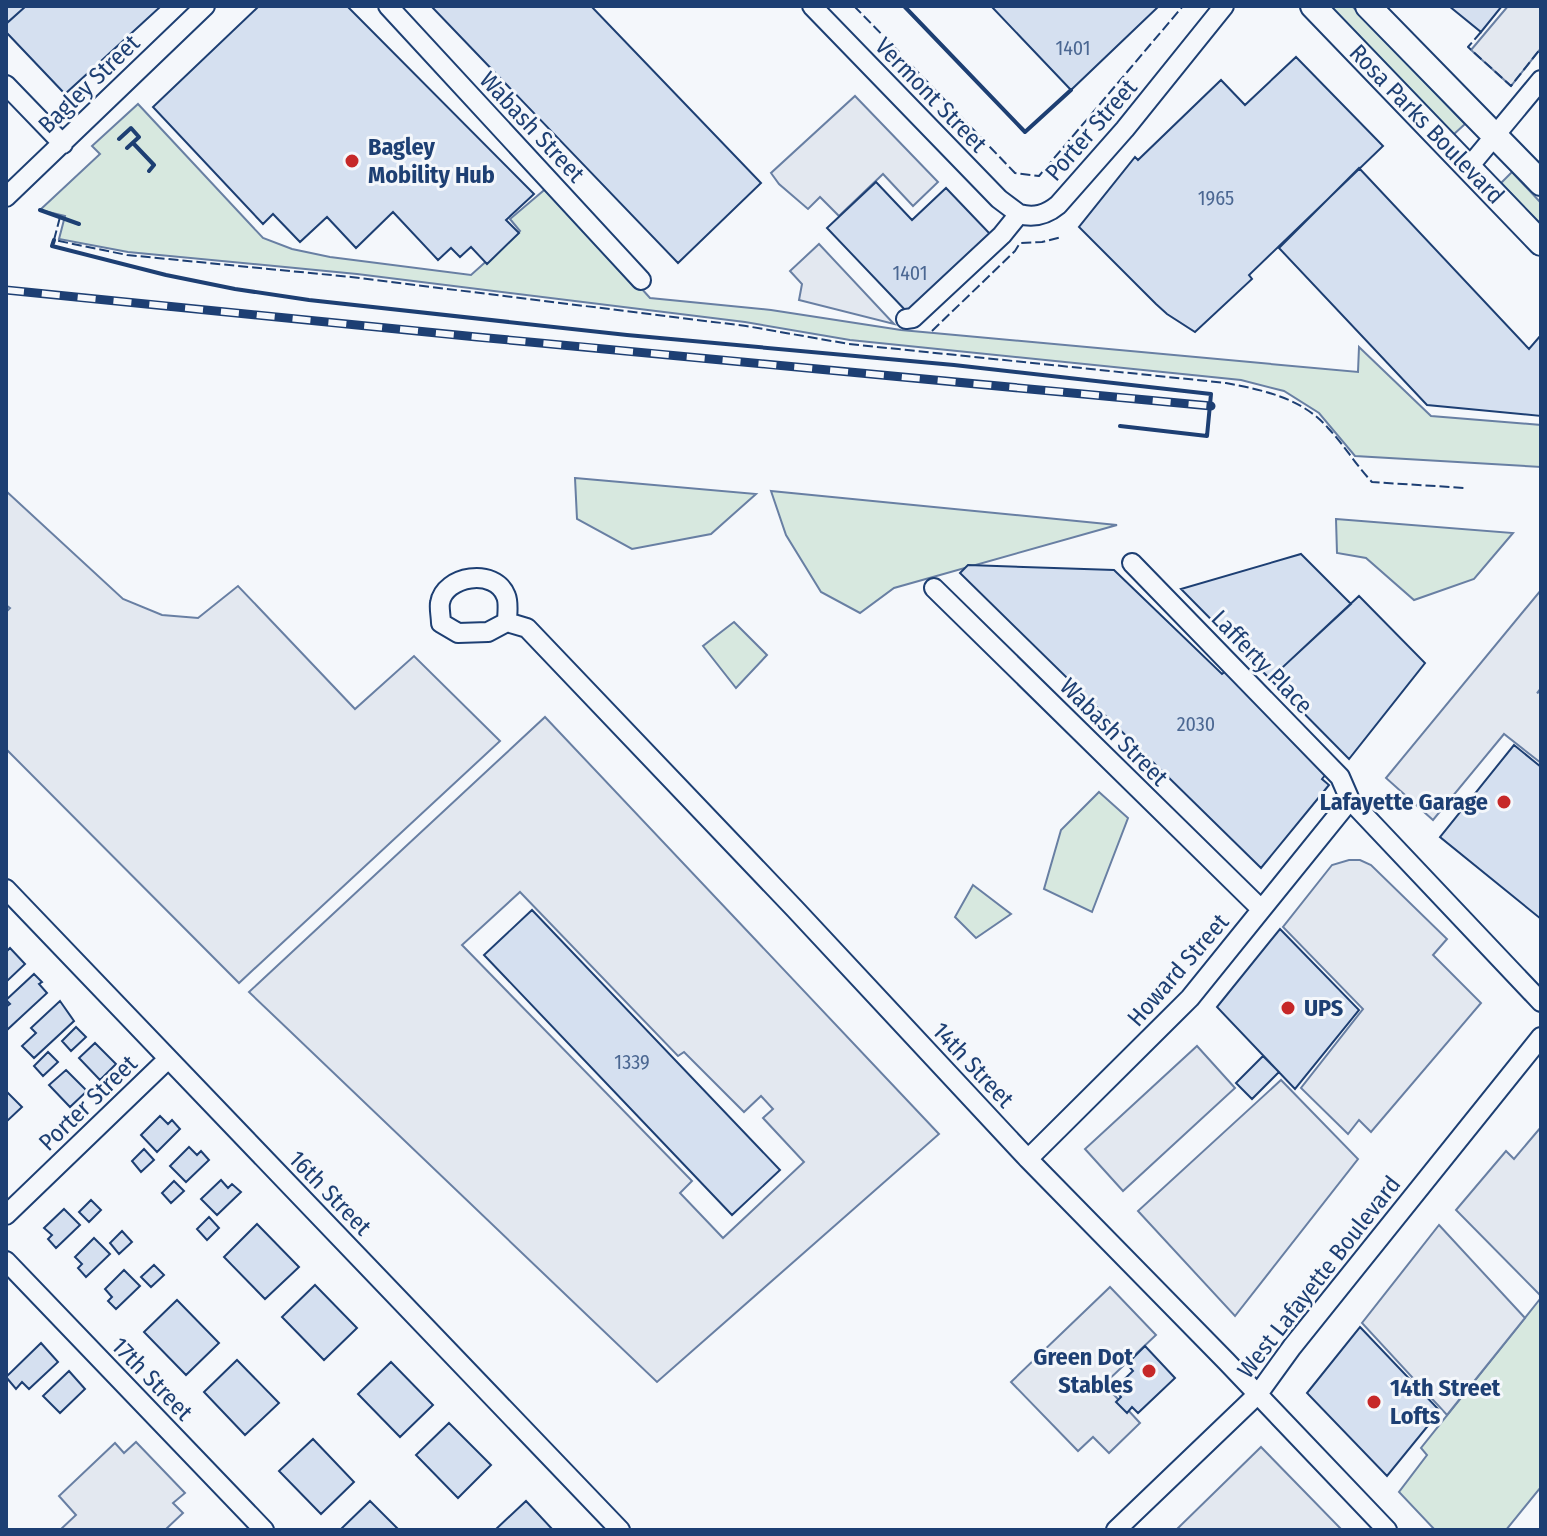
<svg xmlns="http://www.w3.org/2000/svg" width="1547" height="1536" font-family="'Fira Sans Condensed',sans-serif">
<rect width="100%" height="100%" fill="#f4f7fb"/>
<path fill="#d7e8df" stroke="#687fa3" stroke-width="2" d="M1329,6H1352L1465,124L1453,135Z
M138,104L263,238L292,249L330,257L471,275L520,231L510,219L549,186L650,298L771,310L901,330L1358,372L1359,347L1431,416L1541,425V467L1355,456L1319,413L1284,391L1241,380L850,340L745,322L357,274L128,252L59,239L65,216L40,210L100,154L92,146Z
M1512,172L1541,203V225L1501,183Z
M575,478L756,494L711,534L632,549L577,519Z
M771,491L1117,525L894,588L860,613L821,592L786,535Z
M1336,519L1513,533L1474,579L1414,600L1366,558L1337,553Z
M734,622L767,655L736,688L703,646Z
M1099,792L1128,818L1092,912L1044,889L1061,830Z
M973,885L1011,914L976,938L955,917Z
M1540,1299L1541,1487L1506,1530H1435L1399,1492L1427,1455L1421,1448Z"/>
<path fill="#e3e8f0" stroke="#687fa3" stroke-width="2" fill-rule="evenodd" d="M1508,6H1541V48L1511,86L1471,50Z
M855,96L938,182L913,206L883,174L839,216L820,197L808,209L779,184L771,173Z
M819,244L894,324L799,300L802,284L790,271Z
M6,491L123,599L162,615L198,618L238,586L355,709L414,656L500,741L239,983L6,749V612L10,608L6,605Z
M1541,590V688L1537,693L1541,691V763L1504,734L1433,820L1386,778Z
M545,717L939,1134L657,1382L249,992ZM520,892L678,1056L684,1052L744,1112L761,1096L773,1109L763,1118L804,1162L723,1238L680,1193L692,1181L462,945Z
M1349,860H1360L1371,865L1447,939L1433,955L1481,1003L1371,1132L1359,1120L1348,1134L1301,1088L1363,1009L1283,927L1332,865Z
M1197,1046L1235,1088L1123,1191L1085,1149Z
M1281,1080L1358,1159L1235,1316L1138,1211Z
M1541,1127V1296L1456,1210L1506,1151L1514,1159Z
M1439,1225L1525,1318L1447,1415L1362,1323Z
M1110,1287L1156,1335L1104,1384L1140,1423L1109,1453L1093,1437L1078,1451L1011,1382Z
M136,1442L185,1493L173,1503L183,1513L165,1530H60L76,1515L59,1496L115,1443L124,1453Z
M1261,1447L1342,1530H1176Z"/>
<path fill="#d5e0f0" stroke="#1d3f73" stroke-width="2" d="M6,6H26L8,22L6,20Z
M26,6H159L160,7L65,94L6,32V24Z
M259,6H347L534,194L506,220L519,233L487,264L471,247L460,257L451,248L438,260L393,212L356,248L327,217L300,242L273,214L263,224L153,107Z
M431,6H591L761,183L678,263Z
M991,6H1159L1071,90Z
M1449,6H1502L1481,32Z
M1296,57L1383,146L1249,275L1252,279L1195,332L1167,314L1156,304L1079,227L1135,157L1138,160L1221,80L1245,105Z
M1359,168L1529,349L1541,335V416L1427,405L1279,248Z
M876,182L912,220L946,188L990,234L908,313L827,228Z
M1301,554L1351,604L1270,679L1181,589Z
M968,565L1114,570L1222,674L1227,670L1326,774L1322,779L1329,785L1261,868L960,573Z
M1359,596L1425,663L1349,759L1270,679Z
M1514,745L1541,767V919L1440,837Z
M532,910L780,1170L732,1215L484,955Z
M1280,929L1359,1010L1295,1089L1217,1007Z
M10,948L25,964L6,982V952Z
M34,974L42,982L39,984L47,993L8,1029L6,1027V1007L10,1004L6,1000Z
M60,1001L74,1021L34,1058L22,1046L36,1033L31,1028Z
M76,1027L86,1037L71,1051L62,1041Z
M95,1043L116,1064L100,1080L79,1058Z
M48,1052L58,1062L43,1076L34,1066Z
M1263,1056L1279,1072L1252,1099L1236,1083Z
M66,1070L87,1091L70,1107L49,1085Z
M6,1091L22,1107L6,1122Z
M160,1116L168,1124L172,1120L180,1129L157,1152L141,1135Z
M189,1147L197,1155L201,1151L209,1160L186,1182L170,1166Z
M144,1149L154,1160L141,1172L132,1161Z
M221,1180L228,1188L232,1184L241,1192L217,1215L201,1199Z
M174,1181L184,1191L171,1203L162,1193Z
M91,1200L101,1210L89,1222L79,1212Z
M64,1209L80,1225L56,1248L48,1239L52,1235L44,1228Z
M209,1217L219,1228L207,1240L197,1229Z
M257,1224L299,1267L265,1299L224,1257Z
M122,1231L132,1242L119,1254L110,1243Z
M94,1238L110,1254L86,1277L78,1268L82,1264L75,1257Z
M154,1265L164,1275L151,1287L141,1277Z
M124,1270L140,1286L116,1309L108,1301L112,1297L105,1289Z
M315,1285L357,1328L324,1360L282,1317Z
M177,1300L219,1343L186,1375L144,1332Z
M1360,1327L1440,1411L1387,1476L1307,1393Z
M41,1343L58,1362L29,1389L22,1382L16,1389L6,1377Z
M1145,1346L1175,1378L1138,1413L1132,1407L1127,1413L1116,1402L1121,1397L1114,1389L1133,1371L1127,1364Z
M237,1360L279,1403L245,1435L204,1392Z
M391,1362L433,1405L400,1437L358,1394Z
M69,1371L85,1389L60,1413L43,1396Z
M449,1423L491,1465L458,1498L416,1455Z
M313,1439L354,1482L321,1514L279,1471Z
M370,1501L399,1530H340Z
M526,1501L553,1530H495Z"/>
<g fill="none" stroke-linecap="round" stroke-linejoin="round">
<g stroke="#1d3f73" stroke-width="22">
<path id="minor" d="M388,6L641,280
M812,6L999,199L1019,214
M6,85L63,144
M1468,168L1541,80
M6,197L205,6
M906,319L913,318L1002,235L1019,214C1034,218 1046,215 1058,205L1125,129L1224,6
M1132,563L1340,777L1350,800L1541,1002
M934,588L1261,909
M507,622C507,615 509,603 506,596C495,567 444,576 440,603C439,608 441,617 441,623L458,633L488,632L507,622L527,628L795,909L1028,1159L1226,1361L1387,1530
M6,889L620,1530
M1028,1159L1190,998L1350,800
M6,1215L168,1059
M6,1261L264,1530
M1116,1530L1258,1394L1292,1347L1541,1037"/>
</g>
<g stroke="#1d3f73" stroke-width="28">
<g id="secondary">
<path id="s1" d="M1313,6L1541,243"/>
<path d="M1368,6L1541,183"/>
</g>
</g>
<use href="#minor" stroke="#f4f7fb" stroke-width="18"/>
<use href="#secondary" stroke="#f4f7fb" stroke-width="24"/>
<g stroke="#1d3f73" stroke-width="9">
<path id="rail" d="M6,290L477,337L1211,406"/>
</g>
<use href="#rail" stroke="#f4f7fb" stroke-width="6" stroke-dasharray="18" stroke-linecap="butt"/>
<path stroke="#1d3f73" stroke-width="2" stroke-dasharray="10 4" stroke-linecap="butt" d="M854,6L899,52
M1481,32L1468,47L1511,86L1541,48
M912,66L1015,173L1039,176L1183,6
M60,217L54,240L127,255L351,277L746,326L849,344L1226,383C1263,390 1302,398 1328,428C1344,445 1356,465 1372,482L1465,488
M932,331L1015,251L1020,243L1042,242L1062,237"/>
<path stroke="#1d3f73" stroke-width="4" d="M904,6L1025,132L1071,90
M119,139L131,128L139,137L127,148
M133,143L154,165L149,171
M40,210L79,224
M54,240L52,246L166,275L235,289L309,300L627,335L954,365L1211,394L1207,436L1120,426"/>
</g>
<g fill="#c62828" stroke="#f4f7fb" stroke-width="3">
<circle cx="352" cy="161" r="8"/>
<circle cx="1504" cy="802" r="8"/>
<circle cx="1288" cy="1008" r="8"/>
<circle cx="1149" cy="1371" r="8"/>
<circle cx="1374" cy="1402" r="8"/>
</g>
<g text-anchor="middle" stroke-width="6" stroke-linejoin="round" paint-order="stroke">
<g font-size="20" fill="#4b6792">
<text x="1073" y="55">1401</text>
<text x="1216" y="205">1965</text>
<text x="910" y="280">1401</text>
<text x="1196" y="731">2030</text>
<text x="632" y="1069">1339</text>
</g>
<g font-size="24" fill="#1d3f73" stroke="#f4f7fb">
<text transform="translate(89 84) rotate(-44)" y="8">Bagley Street</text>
<text transform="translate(931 95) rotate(46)" y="8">Vermont Street</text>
<text dy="8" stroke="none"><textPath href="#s1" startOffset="164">Rosa Parks Boulevard</textPath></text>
<text transform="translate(532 127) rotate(47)" y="8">Wabash Street</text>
<text transform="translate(1091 130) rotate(-49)" y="8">Porter Street</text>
<text transform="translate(1262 662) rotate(46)" y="8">Lafferty Place</text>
<text transform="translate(1114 732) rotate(45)" y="8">Wabash Street</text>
<text transform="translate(1178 970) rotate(-49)" y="8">Howard Street</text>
<text transform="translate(973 1065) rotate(47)" y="8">14th Street</text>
<text transform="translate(88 1103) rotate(-44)" y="8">Porter Street</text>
<text transform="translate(330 1193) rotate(46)" y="8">16th Street</text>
<text transform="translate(1319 1277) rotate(-52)" y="8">West Lafayette Boulevard</text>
<text transform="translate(152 1379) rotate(46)" y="8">17th Street</text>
</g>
<g font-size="24" font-weight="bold" fill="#1d3f73" stroke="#f4f7fb" text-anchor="start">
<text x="368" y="155">Bagley<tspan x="368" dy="28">Mobility Hub</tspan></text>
<text x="1488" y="810" text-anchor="end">Lafayette Garage</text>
<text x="1304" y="1016">UPS</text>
<text x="1133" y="1365" text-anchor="end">Green Dot<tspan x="1133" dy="28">Stables</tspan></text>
<text x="1390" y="1396">14th Street<tspan x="1390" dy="28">Lofts</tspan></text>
</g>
</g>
<rect width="1547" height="1536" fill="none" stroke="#1d3f73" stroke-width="16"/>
</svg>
